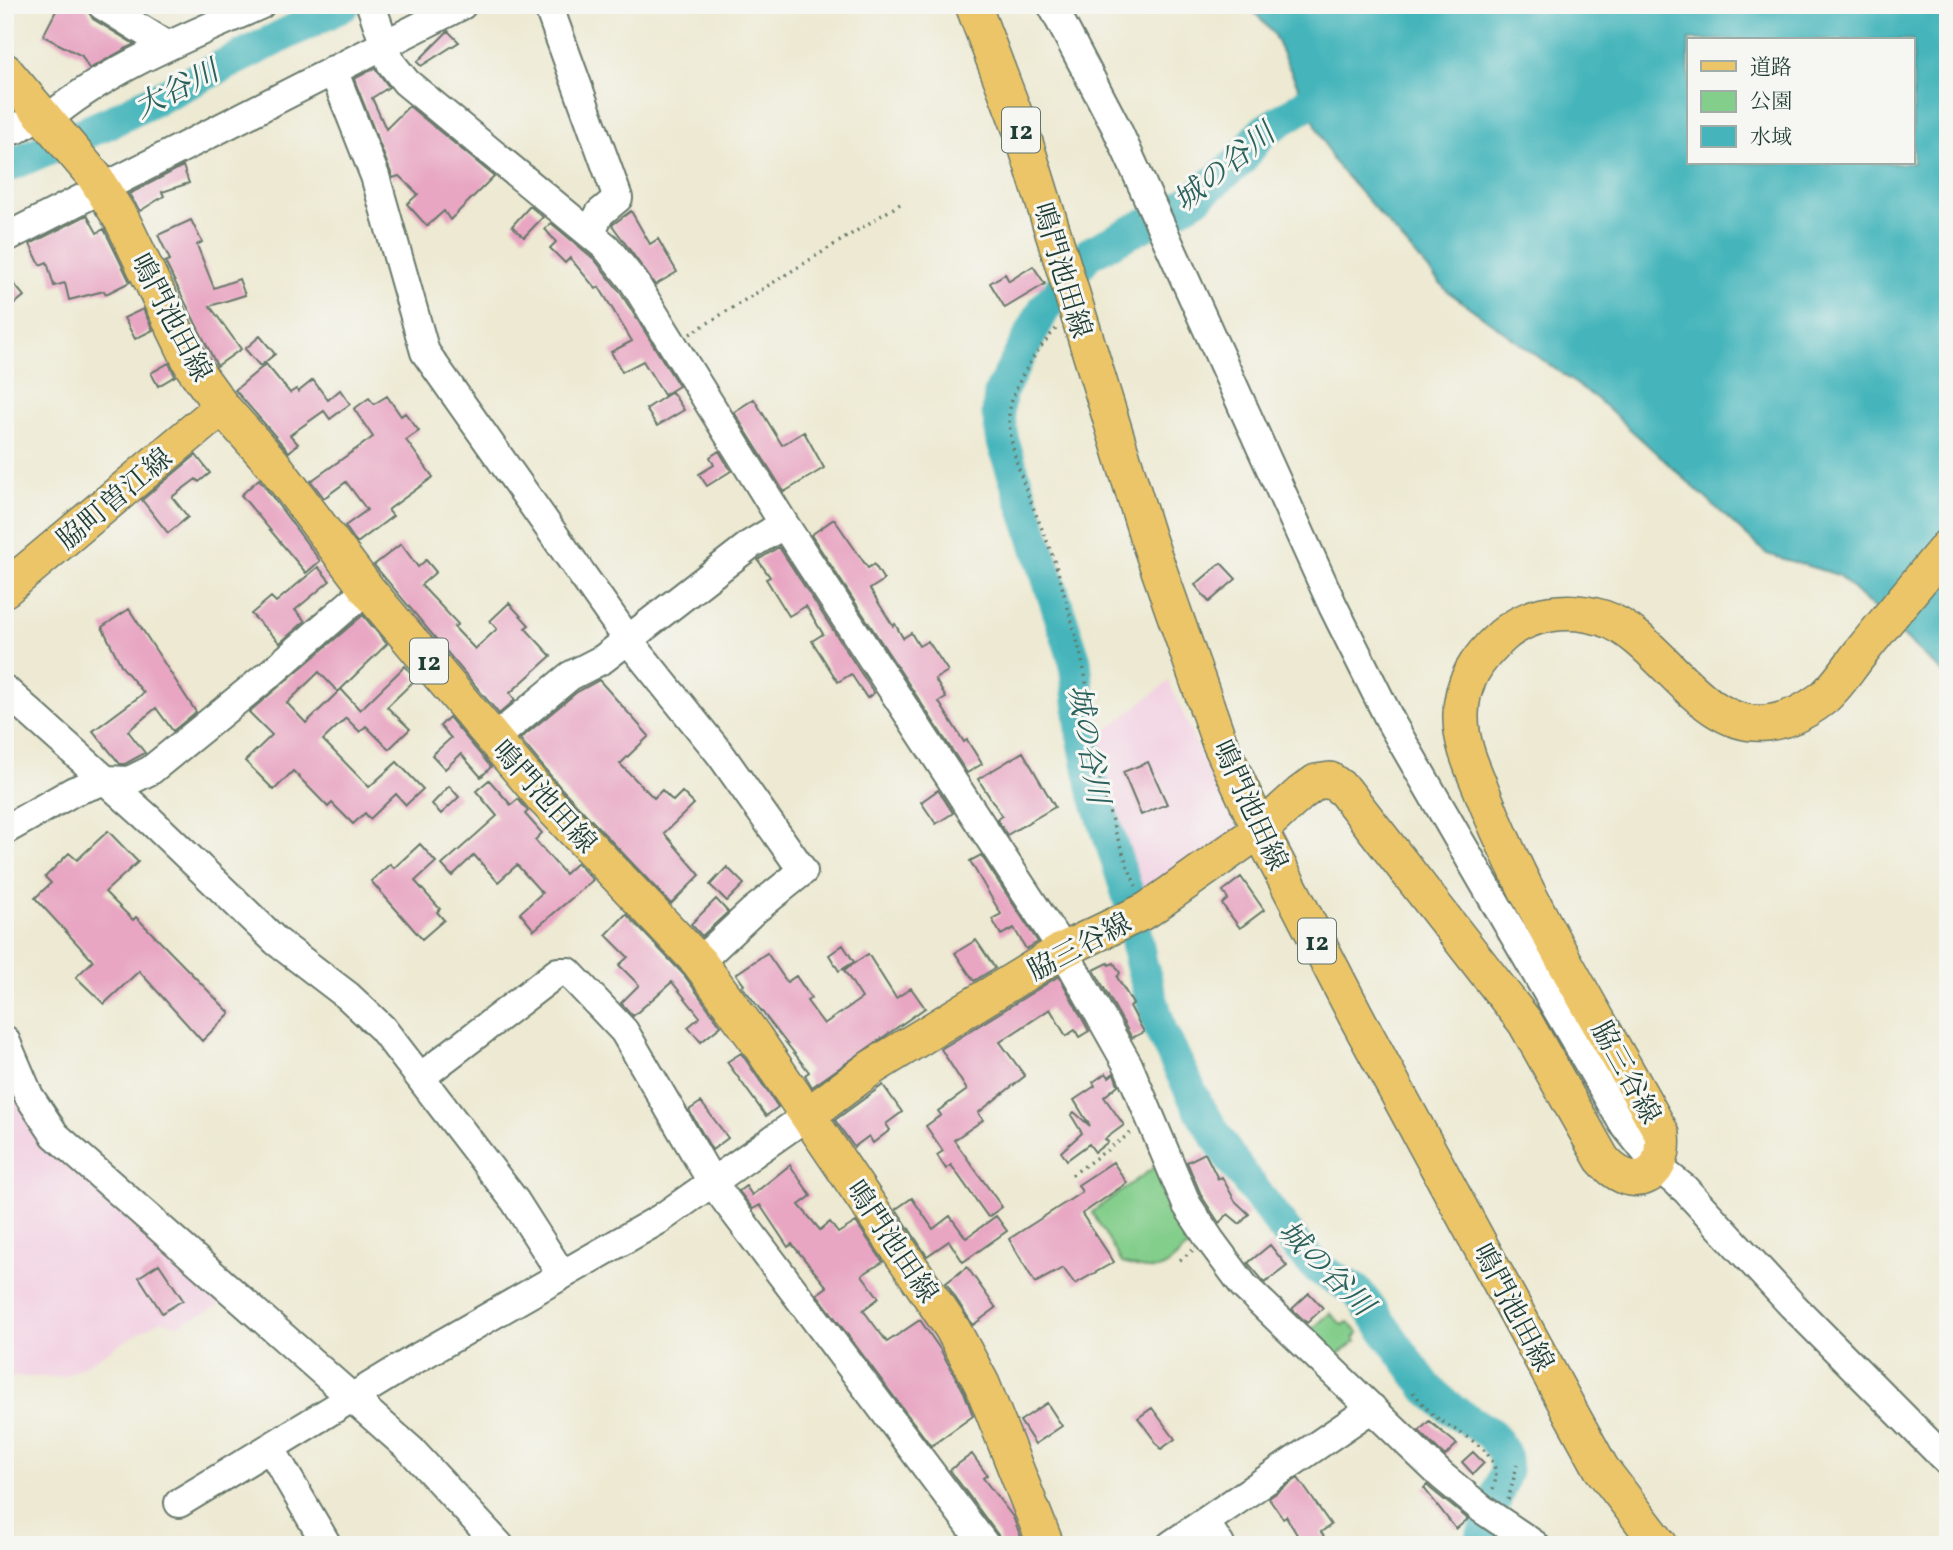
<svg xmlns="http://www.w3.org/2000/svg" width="1953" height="1550" font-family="Vollkorn,'Noto Serif JP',serif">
<rect width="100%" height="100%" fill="#f6f6f2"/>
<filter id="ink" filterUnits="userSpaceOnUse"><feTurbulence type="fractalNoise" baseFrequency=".0143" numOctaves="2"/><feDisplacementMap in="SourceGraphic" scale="14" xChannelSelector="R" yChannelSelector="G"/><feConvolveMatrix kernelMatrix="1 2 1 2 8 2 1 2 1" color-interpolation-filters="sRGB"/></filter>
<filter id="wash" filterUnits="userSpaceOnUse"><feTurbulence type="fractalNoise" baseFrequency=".00686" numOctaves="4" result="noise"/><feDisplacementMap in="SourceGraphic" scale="28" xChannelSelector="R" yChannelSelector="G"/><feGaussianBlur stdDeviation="1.57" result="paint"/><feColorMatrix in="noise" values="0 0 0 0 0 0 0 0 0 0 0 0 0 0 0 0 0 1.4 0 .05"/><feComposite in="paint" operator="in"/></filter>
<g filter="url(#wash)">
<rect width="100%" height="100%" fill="#ede9d2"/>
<path fill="#f2cfe1" d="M1169,681L1202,758L1240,833L1147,903L1120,829L1097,738Z
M5,1060L14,1086L228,1301L178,1325L161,1320L64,1377H5Z"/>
<path fill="#83ce8b" stroke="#518660" stroke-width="2" d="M1156,1166L1198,1237C1164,1266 1169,1278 1122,1263L1092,1212Z
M1330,1313L1342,1325L1348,1322L1359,1333L1354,1338L1356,1341L1330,1360L1305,1335Z"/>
<path fill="#45b5bb" stroke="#327978" stroke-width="2" fill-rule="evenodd" d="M1248,5H1948V678L1838,575L1767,554L1597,399L1447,291L1333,161L1273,33ZM1689,40H1913V163H1689Z"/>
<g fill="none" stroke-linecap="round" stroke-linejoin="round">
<path stroke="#45b5bb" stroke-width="33" d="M1339,74L1301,108L1262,132L1240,161L1193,200L1088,254L1044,309L1000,393L998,413L1003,442L1075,661L1082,732L1093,787L1129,898L1141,963L1161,1031L1198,1106L1230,1158L1299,1249L1319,1269L1357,1291L1428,1389L1451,1409L1491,1434L1504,1453L1506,1470L1479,1545
M5,167L110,122L344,5"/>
</g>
<g id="blocks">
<path fill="#e8a6c2" d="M59,5H85L93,19L134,44L89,69L82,56L43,36Z
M448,31L459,42L421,66L417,62Z
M375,68L389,87L372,98L386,129L409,106L494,176L450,220L444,211L427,226L407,204L418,194L399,176L393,178L354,79Z
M183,166L189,183L162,192L164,196L140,211L129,194Z
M530,206L543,217L524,237L512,226Z
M631,211L650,244L658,239L677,272L655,285L612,225Z
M87,215L97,233L104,229L130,282L106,294L104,291L69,300L65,283L54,286L47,262L40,265L30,244Z
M191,220L202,242L197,245L214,288L239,279L245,295L210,306L241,349L217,366L165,262L170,260L158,235Z
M551,223L594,259L620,292L679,386L664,395L643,361L622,372L611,352L632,341L599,287L596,289L570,258L565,263L550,248L556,242L545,229Z
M1033,266L1045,284L1005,308L990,283L1005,274L1009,281Z
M5,273L24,296L5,312Z
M143,309L153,330L135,339L124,318Z
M260,336L275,354L260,366L245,349Z
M169,363L175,376L158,386L151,373Z
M266,364L290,393L296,389L298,392L313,380L328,400L340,390L350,404L330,419L324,411L290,435L298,444L289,452L235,390Z
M672,392L684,410L657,426L646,409Z
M387,396L401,416L405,413L419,431L406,440L433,477L388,510L393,516L357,543L345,526L367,510L346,482L324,498L311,481L373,437L354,409L369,398L374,404Z
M754,399L782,445L804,432L824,468L784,492L734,412Z
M719,451L731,471L707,486L699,474L714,465L710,457Z
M196,455L210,473L199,482L196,479L172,497L188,517L168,533L142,500Z
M259,479L320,561L306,573L241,495Z
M834,519L868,568L874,564L884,580L870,589L893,626L895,624L903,638L911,633L919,646L928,641L948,671L935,679L946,698L939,702L964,742L967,740L982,764L967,773L811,535Z
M401,544L418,567L426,560L436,572L421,585L458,624L454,627L475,649L497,629L490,621L509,603L529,625L525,628L551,656L510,693L515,700L499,714L374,565Z
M779,547L874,693L867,698L851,674L838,682L812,641L823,634L806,606L789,616L766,579L770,577L758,560Z
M1221,563L1236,579L1209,602L1195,585Z
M318,567L330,581L295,610L305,621L280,643L251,614L271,597L276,602Z
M129,609L196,712L173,731L156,708L128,731L145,753L125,764H120L93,731L144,693L122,667L102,627Z
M363,615L387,644L338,692L319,672L287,703L306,723L341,689L360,710L405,666L416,679L387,707L410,729L389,749L366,726L360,732L346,718L323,740L369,787L397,762L423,789L406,805L396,794L370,819L365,813L353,824L332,803L328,807L293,771L274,790L245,761L272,735L249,712Z
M599,680L649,736L620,764L654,798L662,790L673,801L682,792L694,804L664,833L700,875L671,904L560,787L520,739L577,692Z
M449,717L491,767L481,777L461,754L445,769L432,755L451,738L440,726Z
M1023,752L1055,807L1007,835L997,819L1002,816L978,779Z
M1148,762L1167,804L1141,815L1123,772Z
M489,780L511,805L518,799L528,811L525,814L542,833L535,840L565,874L577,863L593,880L534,930L520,913L542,893L517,865L498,882L474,855L452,876L442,865L497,816L476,791Z
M449,786L459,797L441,814L432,804Z
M938,790L953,813L936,824L921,802Z
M108,831L138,862L105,892L133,920L136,917L230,1013L202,1041L139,971L104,1004L76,977L93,961L35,898L51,883L45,877L69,853L77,860Z
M420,844L436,862L415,881L440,909L437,912L444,920L422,939L371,881L390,864L394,868Z
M981,855L1038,942L1026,949L1014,928L1001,935L992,919L1001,914L970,861Z
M727,867L744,884L727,901L710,885Z
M1241,877L1264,910L1240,928L1222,904L1228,899L1223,891Z
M716,899L728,912L702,936L691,924Z
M626,914L684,975L721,1026L701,1042L688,1027L700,1017L672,982L633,1016L621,1003L639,985L619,965L628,957L606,935Z
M976,940L995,968L974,981L955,953Z
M843,945L854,962L839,971L829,955Z
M767,953L787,982L796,976L811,998L807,1001L824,1024L862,998L844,970L868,954L896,998L911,988L925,1008L812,1087L805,1075L809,1072L742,986L744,985L736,974Z
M1108,963L1109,965L1114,963L1120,973L1117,977L1133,1004L1130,1006L1144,1032L1132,1038L1094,970Z
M1059,976L1089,1031L1079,1037L1075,1030L1066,1036L1050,1009L1000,1042L1025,1076L978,1113L983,1120L954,1140L1002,1207L988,1217L951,1165L946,1169L937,1155L943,1151L926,1126L941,1115L938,1111L967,1090L941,1049Z
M741,1053L778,1107L766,1116L727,1062Z
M1106,1073L1109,1077L1114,1073L1118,1085L1104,1097L1124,1125L1105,1139L1108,1142L1095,1152L1089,1144L1067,1160L1061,1152L1082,1133L1071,1115L1074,1112L1090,1126L1074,1100L1095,1086L1093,1082Z
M883,1085L902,1112L886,1124L890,1130L873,1143L869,1136L854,1147L835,1120Z
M701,1102L728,1138L712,1150L689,1110Z
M1205,1153L1218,1179L1222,1177L1235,1201L1249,1214L1240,1224L1228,1214L1219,1223L1202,1197L1187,1162Z
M1113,1162L1127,1183L1082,1214L1114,1262L1075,1284L1063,1268L1035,1283L1009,1239L1082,1192L1078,1185Z
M790,1165L811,1196L799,1205L820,1230L830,1222L838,1233L856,1222L883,1262L862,1275L879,1298L863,1310L887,1342L920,1320L940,1349L964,1392L973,1416L931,1446L817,1294L827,1287L792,1244L788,1247L760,1205L753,1209L739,1191L746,1186L752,1195Z
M912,1198L933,1229L950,1216L966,1238L996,1216L1007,1231L963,1262L949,1241L927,1256L896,1209Z
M1270,1245L1287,1266L1265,1283L1248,1263Z
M159,1264L183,1300L162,1313L139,1277Z
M967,1267L996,1308L973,1325L946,1283Z
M1309,1293L1323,1308L1307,1323L1292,1309Z
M1047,1403L1062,1426L1035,1444L1020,1421Z
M1152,1408L1175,1439L1161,1449L1138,1418Z
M1429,1421L1457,1444L1445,1456L1419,1431Z
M1473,1452L1484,1463L1473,1474L1462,1462Z
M972,1454L987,1475L983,1478L1013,1517L1024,1545H1001L998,1535L950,1470Z
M1298,1478L1331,1525L1321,1532L1329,1545H1303L1286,1516L1283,1518L1269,1498Z
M1427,1485L1431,1489L1468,1519L1456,1529L1424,1488Z"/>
</g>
</g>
<g filter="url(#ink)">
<use href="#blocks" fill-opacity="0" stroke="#67796b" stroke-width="2"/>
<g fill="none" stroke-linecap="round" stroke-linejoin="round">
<g stroke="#67796b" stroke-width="32">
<path id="minor" d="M102,5L168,46
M371,5L391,63L406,82L606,247L634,282L784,524L1063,950L1128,1065L1187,1205L1210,1240L1244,1286L1442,1476L1482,1509L1535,1545
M548,5L618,198L600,213L590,233
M1052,5L1116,127L1333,606L1393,726L1623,1123L1659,1168L1685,1189L1792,1305L1948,1462
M333,70L375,176L425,352L629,641L721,755L803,871L752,912L699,962
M48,119C109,67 188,37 260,5
M5,132L17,129L41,113
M5,238L462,5
M5,690L151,821L276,941L348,996L382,1028L515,1201L562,1275
M494,739L570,676L603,659L751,544L784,524
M5,830L74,791L106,780L129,781L151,770L272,672L367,589
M5,1040L29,1096L55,1135L411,1450L499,1545
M422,1076L558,972H568L624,1031L712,1182L985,1545
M271,1449L327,1545
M179,1503L412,1361L660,1219L808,1115
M1205,1522L1220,1545
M1171,1545L1372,1408"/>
</g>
<g stroke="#67796b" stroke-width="38">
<path id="major" d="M973,5L1023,136L1147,536L1219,741L1260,830L1356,1016L1573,1417L1601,1468L1660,1545
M5,71L94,176L123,222L193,367L222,407L273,464L367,589L545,800L699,962L755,1038L952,1328L982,1384L1046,1545
M5,589L222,407
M808,1115L871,1068L1063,950L1147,910L1260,830L1301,793L1316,782L1330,780L1344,790L1525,1022L1602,1159C1630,1193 1667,1181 1662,1134C1602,1024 1532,916 1485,799C1475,773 1461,747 1461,718C1460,683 1477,658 1502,636C1529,612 1569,607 1603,618C1661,637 1699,730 1766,723C1787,721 1805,712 1822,699C1837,687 1849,667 1862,651C1890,616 1919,581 1948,546"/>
</g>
<path stroke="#67796b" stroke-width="3.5" stroke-dasharray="2 5" stroke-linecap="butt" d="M1056,329C1037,348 1007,393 1009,421C1013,477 1047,529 1061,583C1069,612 1078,641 1084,670C1088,686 1086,702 1088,718C1097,776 1113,832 1136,886
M690,334L900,204
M1072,1175L1132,1132
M1180,1260L1193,1250
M1413,1392C1421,1402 1429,1412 1440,1420C1462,1436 1507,1452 1493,1489
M1508,1500L1518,1462"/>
<use href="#minor" stroke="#fff" stroke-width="28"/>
<use href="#major" stroke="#edc569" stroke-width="35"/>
</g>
</g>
<g text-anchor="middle" stroke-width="6" stroke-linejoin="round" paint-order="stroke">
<g fill="#f6f6f2" stroke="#60746d" stroke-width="2">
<rect x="1002" y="107.5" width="38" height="45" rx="5"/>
<rect x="410" y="638.5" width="38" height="45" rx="5"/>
<rect x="1298" y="918.5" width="38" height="45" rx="5"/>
</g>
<g font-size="26" font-weight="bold" fill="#1f3d34">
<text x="1021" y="139">12</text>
<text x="429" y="670">12</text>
<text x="1317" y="950">12</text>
</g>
<g font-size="28" fill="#1f3d34" stroke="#f6f6f2">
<text transform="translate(1063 270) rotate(73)" y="10">鳴門池田線</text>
<text transform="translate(172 317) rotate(62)" y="10">鳴門池田線</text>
<text transform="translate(114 498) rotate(-40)" y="10">脇町曽江線</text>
<text transform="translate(545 796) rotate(48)" y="10">鳴門池田線</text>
<text transform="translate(1251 805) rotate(65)" y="10">鳴門池田線</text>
<text transform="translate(1079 946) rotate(-28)" y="10">脇三谷線</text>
<text transform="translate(1627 1072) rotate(61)" y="10">脇三谷線</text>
<text transform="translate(893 1241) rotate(56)" y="10">鳴門池田線</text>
<text transform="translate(1514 1307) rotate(62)" y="10">鳴門池田線</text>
</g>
<g font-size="30" font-style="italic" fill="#2a615c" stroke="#f6f6f2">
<text transform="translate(176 89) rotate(-27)" y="10">大谷川</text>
<text transform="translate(1224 167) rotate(-39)" y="10">城の谷川</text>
<text transform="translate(1089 744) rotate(80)" y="10">城の谷川</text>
<text transform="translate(1326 1268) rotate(45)" y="10">城の谷川</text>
</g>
</g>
<rect width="1953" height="1550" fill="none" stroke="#f6f6f2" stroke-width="28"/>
<rect x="1687" y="38" width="228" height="126" fill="#f6f6f2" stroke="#a0aca6" stroke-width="2"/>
<rect x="1701" y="61" width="35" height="10" fill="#edc569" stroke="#a0aca6" stroke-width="2"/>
<text x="1750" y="74" font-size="21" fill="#1f3d34">道路</text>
<rect x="1701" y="91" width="35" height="21" fill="#83ce8b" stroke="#a0aca6" stroke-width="2"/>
<text x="1750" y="108" font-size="21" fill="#1f3d34">公園</text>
<rect x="1701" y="126" width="35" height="21" fill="#45b5bb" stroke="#a0aca6" stroke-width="2"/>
<text x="1750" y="144" font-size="21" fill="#1f3d34">水域</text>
</svg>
